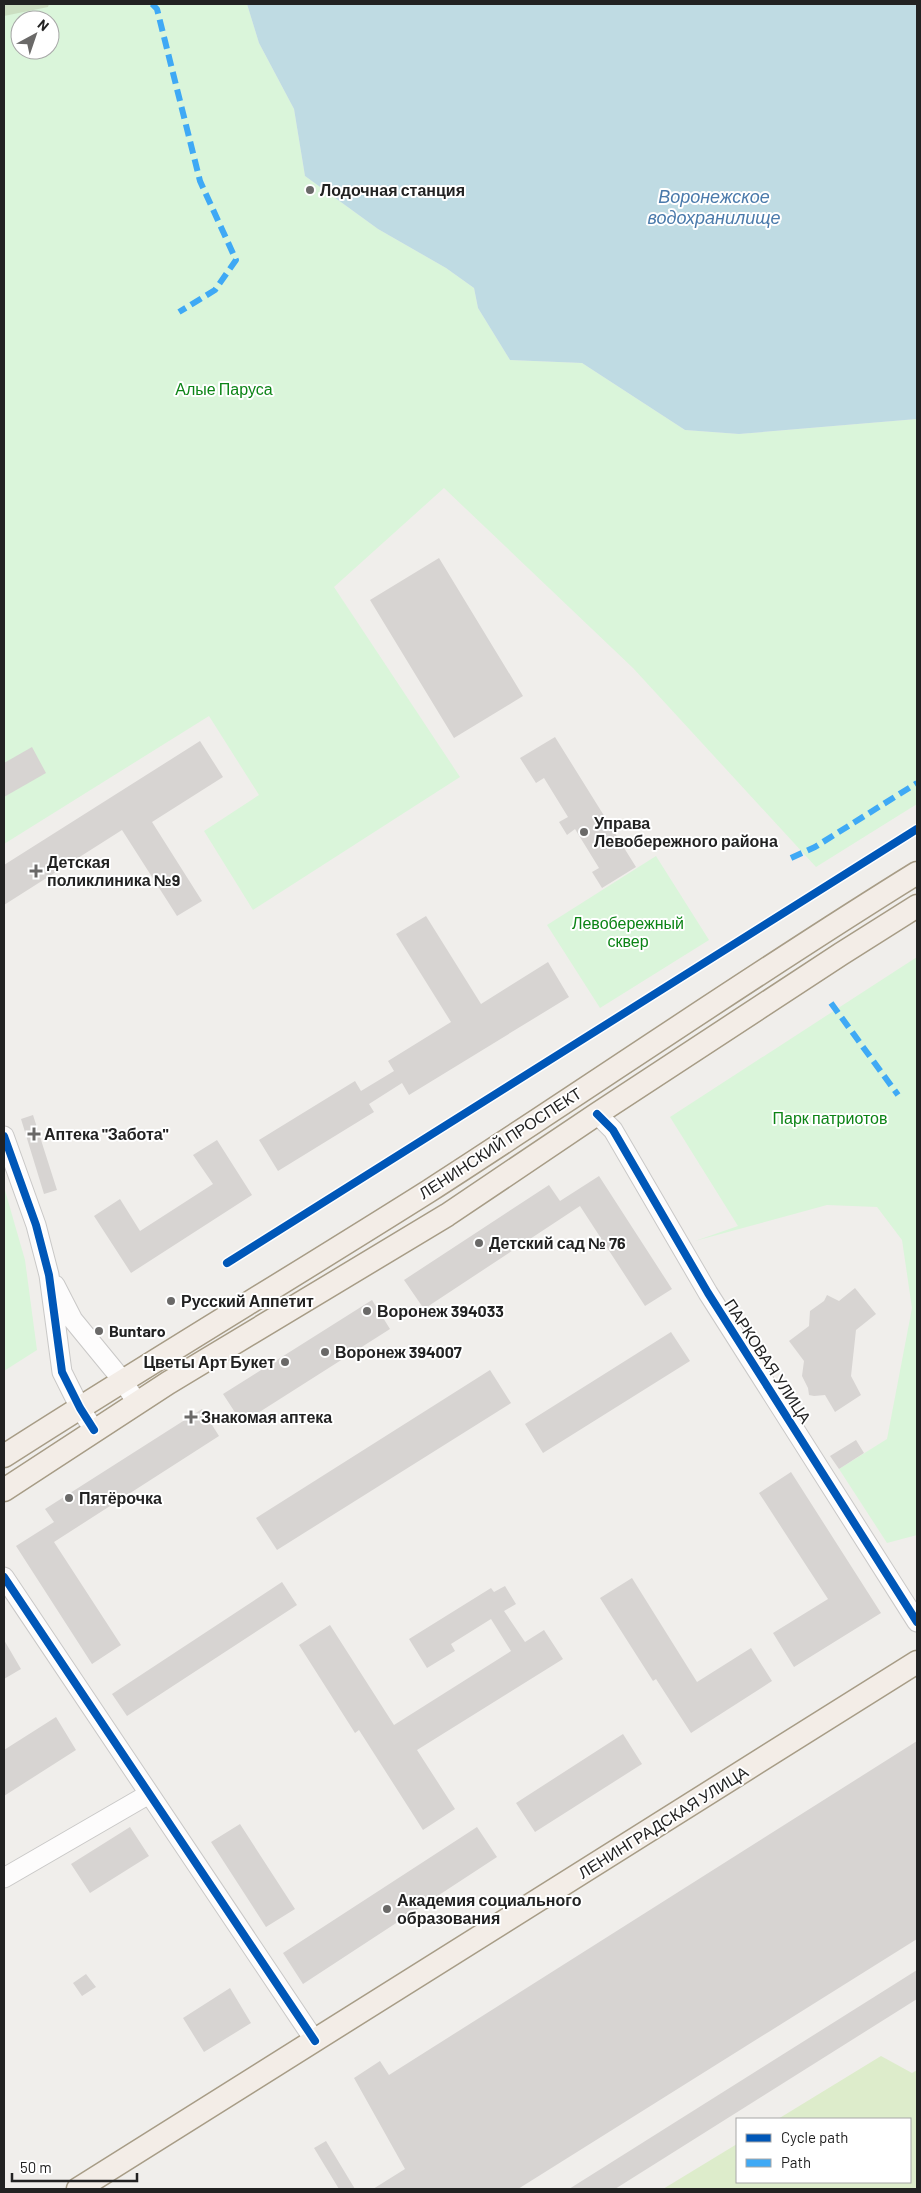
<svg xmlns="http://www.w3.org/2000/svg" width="921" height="2193" font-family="Barlow,sans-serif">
<rect width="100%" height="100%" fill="#f0eeeb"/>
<path fill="#ddeccb" d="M881,2056L912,2073L917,2070V2189H663L737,2144V2182H910V2119H778Z"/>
<path fill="#cbdec1" d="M4,4H70L20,20L4,22Z"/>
<path fill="#daf5da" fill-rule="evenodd" d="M49,4H247L259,43L294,109L305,176L378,229L446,268L474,288L478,308L510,360L582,363L685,430L739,434L917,419V804L816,867L633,668L444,488L334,587L460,777L253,910L204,831L259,795L209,716L4,844V16L48,7ZM20,20H50V50H20Z
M656,856L709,940L600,1008L547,925Z
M917,957V1535L887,1543L839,1469L887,1439L912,1308L902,1240L877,1207L827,1205L695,1241L738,1226L670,1117Z
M4,1187L25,1260L37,1350L4,1371Z"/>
<path fill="#bfdbe3" d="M247,4H917V419L739,434L685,430L582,363L510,360L478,308L474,288L446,268L378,229L305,176L294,109L259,43Z"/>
<path fill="#d7d4d2" d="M439,558L523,696L454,738L370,600Z
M555,737L636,867L602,888L592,872L599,868L575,829L567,835L559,822L568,817L544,778L536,783L520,758Z
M200,741L223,777L152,822L202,901L177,916L122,830L4,905V865Z
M32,747L46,773L4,797V763Z
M426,916L481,1004L548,962L569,997L409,1095L402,1083L369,1104L374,1112L278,1171L259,1140L355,1081L361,1091L394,1071L388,1061L451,1022L396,934Z
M33,1115L57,1190L44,1194L21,1119Z
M217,1140L252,1195L131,1273L94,1216L120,1199L140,1231L213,1184L193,1155Z
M599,1176L672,1289L645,1306L580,1206L424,1309L404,1280L549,1185L560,1201Z
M855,1288L876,1314L856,1330L851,1376L861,1395L835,1412L825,1395L814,1396L809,1395L808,1388L802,1376L804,1361L789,1341L809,1326L810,1311L824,1301L827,1295L839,1301Z
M372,1300L390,1329L242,1423L223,1394Z
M671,1332L690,1361L543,1453L525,1424Z
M490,1370L511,1403L277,1550L256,1518Z
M202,1409L219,1436L54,1542L121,1645L92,1664L16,1546L54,1522L45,1509Z
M856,1440L864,1453L839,1469L830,1456Z
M791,1472L881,1613L794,1667L773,1633L828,1599L759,1493Z
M632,1578L697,1682L751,1648L772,1681L691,1733L656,1679L653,1681L600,1598Z
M282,1582L297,1605L127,1716L112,1694Z
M505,1586L516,1604L504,1611L525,1642L544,1630L563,1659L417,1750L455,1809L423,1830L359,1730L355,1733L299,1645L330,1625L394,1725L511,1651L491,1619L451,1644L455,1651L427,1668L409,1639L491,1588L494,1592Z
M4,1640L21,1669L4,1679Z
M56,1717L76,1750L4,1796V1750Z
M623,1734L642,1764L535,1832L516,1803Z
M917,1741V1939L518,2189H373L405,2169L354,2078L380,2061L389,2075Z
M240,1824L295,1909L266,1927L211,1842Z
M130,1827L149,1856L90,1893L71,1864Z
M477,1827L497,1857L303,1984L283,1953Z
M917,1970V1999L615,2189H569Z
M86,1974L96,1987L82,1996L73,1983Z
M230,1988L251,2023L204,2052L183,2018Z
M326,2141L355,2189H339L314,2148Z"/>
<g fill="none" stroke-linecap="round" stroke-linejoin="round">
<g stroke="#c9c8c7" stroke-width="21">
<path id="minor" d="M597,1114L613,1130L708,1293L917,1622
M4,1136L36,1225L49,1275L62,1372L80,1408L94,1430
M55,1285L73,1320L123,1381L137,1403
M4,1577L315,2041
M4,1878L149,1794"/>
</g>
<g stroke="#a79c86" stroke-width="25">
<path id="major" d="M4,1456C144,1366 288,1280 429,1191C592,1086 752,975 917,873
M4,1490L168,1383L447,1215L597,1114L841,954L917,906
M78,2189L917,1662"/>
</g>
<use href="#minor" stroke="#fdfcfc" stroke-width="19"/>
<use href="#major" stroke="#f3ede7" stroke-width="22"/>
<path stroke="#3fa9f5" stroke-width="6" stroke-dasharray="12 6" stroke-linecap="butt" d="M152,4L157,9L200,181L236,260L215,290L179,312
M791,858L815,847L917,783
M831,1003L898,1095"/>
<g stroke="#fff" stroke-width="11">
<path id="cycleway" d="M597,1114L613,1130L708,1293L917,1622
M4,1136L36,1225L49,1275L62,1372L80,1408L94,1430
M227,1263L917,829
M4,1577L315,2041"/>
</g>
<use href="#cycleway" stroke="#0057b8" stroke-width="8"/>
</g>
<g fill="#6a6968" stroke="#fff" stroke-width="2">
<circle cx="310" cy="190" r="5"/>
<circle cx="584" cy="832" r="5"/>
<path d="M33.5 863.5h5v5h5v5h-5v5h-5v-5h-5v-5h5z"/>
<path d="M31.5 1126.5h5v5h5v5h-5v5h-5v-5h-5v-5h5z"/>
<circle cx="479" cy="1243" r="5"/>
<circle cx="171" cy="1301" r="5"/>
<circle cx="367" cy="1311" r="5"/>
<circle cx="99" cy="1331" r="5"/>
<circle cx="325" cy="1352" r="5"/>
<circle cx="285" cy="1362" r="5"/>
<path d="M188.5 1409.5h5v5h5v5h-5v5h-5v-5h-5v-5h5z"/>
<circle cx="69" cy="1498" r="5"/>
<circle cx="387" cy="1909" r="5"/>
</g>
<g text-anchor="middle" stroke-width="4" stroke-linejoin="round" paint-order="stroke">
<g font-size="16" font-weight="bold" fill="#222" stroke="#fff" text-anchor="start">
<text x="320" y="196">Лодочная станция</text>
<text x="594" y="829">Управа<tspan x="594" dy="18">Левобережного района</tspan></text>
<text x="47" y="868">Детская<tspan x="47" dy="18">поликлиника №9</tspan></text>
<text x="44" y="1140">Аптека "Забота"</text>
<text x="489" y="1249">Детский сад № 76</text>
<text x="181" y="1307">Русский Аппетит</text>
<text x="377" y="1317">Воронеж 394033</text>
<text x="109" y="1337">Buntaro</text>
<text x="335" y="1358">Воронеж 394007</text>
<text x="275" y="1368" text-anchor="end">Цветы Арт Букет</text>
<text x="201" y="1423">Знакомая аптека</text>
<text x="79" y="1504">Пятёрочка</text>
<text x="397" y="1906">Академия социального<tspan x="397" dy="18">образования</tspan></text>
</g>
<g font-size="16" fill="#0c8416" stroke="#fff">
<text x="224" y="395">Алые Паруса</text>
<text x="628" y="929">Левобережный<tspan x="628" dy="18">сквер</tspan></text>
<text x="830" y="1124">Парк патриотов</text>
</g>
<g font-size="16" fill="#222" stroke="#fff">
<text transform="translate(500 1143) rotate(-33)" y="6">ЛЕНИНСКИЙ ПРОСПЕКТ</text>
<text transform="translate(768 1361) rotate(57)" y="6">ПАРКОВАЯ УЛИЦА</text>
<text transform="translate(663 1822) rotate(-32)" y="6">ЛЕНИНГРАДСКАЯ УЛИЦА</text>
</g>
<g font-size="18" font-style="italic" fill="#4a7aab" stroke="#fff">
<text x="714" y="203">Воронежское<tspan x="714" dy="21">водохранилище</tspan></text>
</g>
</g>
<rect width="921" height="2193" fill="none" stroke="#222222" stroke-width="10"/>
<rect x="736" y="2118" width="175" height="65" fill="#ffffff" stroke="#a7a7a7"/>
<rect x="746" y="2134" width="25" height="8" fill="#0057b8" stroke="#a7a7a7"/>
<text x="781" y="2143" font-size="15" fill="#222222">Cycle path</text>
<rect x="746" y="2159" width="25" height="8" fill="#3fa9f5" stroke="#a7a7a7"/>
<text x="781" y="2168" font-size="15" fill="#222222">Path</text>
<g transform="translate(35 35) rotate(40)"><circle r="24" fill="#ffffff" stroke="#a7a7a7"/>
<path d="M0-4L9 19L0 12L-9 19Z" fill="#6a6968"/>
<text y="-8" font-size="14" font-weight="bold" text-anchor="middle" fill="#222222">N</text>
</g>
<path d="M12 2173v8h125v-8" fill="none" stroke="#222222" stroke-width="2.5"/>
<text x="20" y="2173" font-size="15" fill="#222222" stroke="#ffffff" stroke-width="4" paint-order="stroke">50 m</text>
</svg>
